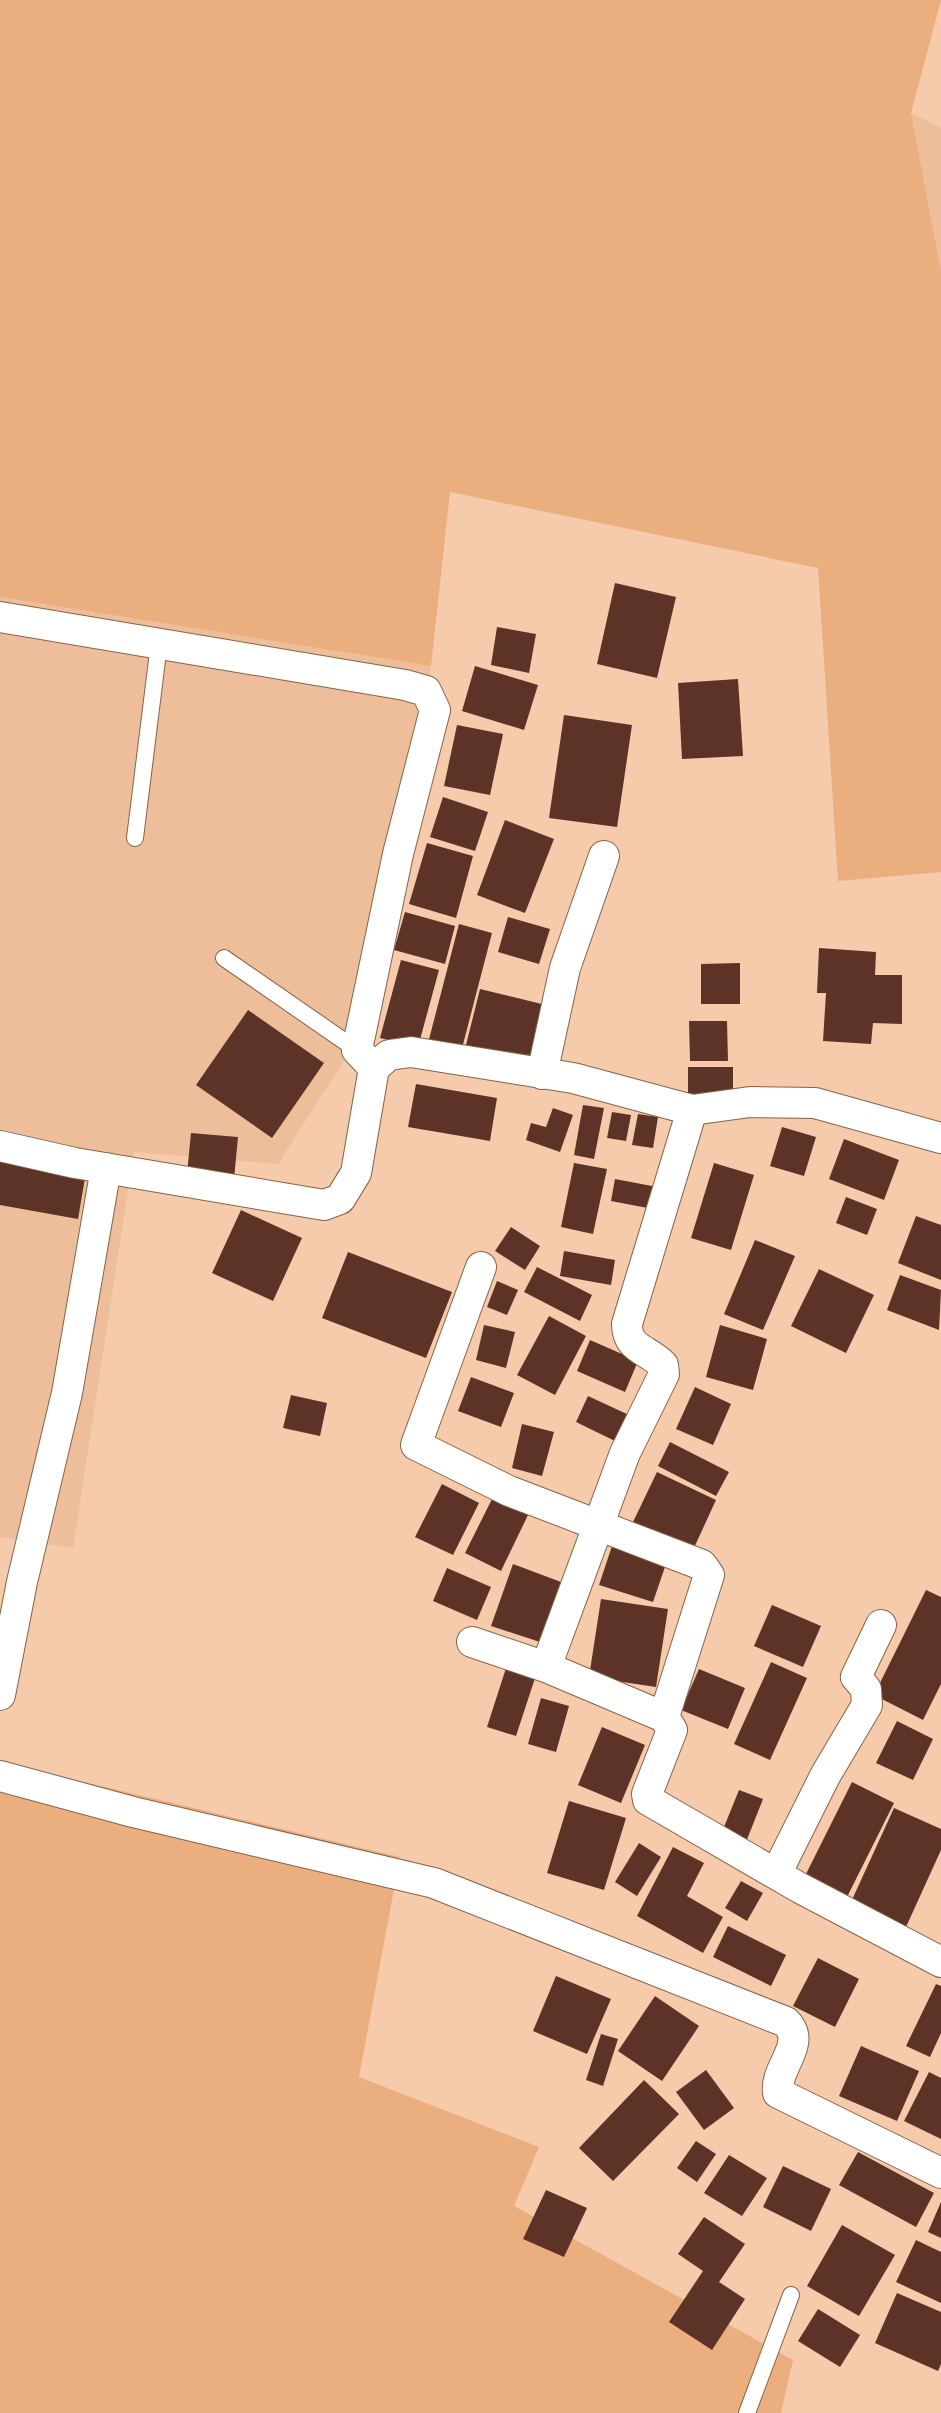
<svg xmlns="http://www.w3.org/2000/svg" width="941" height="2413" font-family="'Source Sans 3',sans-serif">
<rect width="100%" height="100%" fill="#f5cbac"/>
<path fill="#eebe9b" d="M911,113L941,128V271Z
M0,597L431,666L359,1037L278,1164L134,1152L73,1548L0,1537Z"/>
<path fill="#ebae7f" d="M0,0H941L911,113L941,271V872L838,881L818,568L450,492L431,666L0,597Z
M0,1762L400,1857L359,2077L539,2147L514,2206L793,2360L781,2413H0Z"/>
<path fill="#5c3326" d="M615,583L676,597L657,678L597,664Z
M497,627L536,634L529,673L491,665Z
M475,666L538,685L524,730L462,711Z
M738,679L743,756L682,759L678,683Z
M564,715L632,725L617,827L549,818Z
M457,725L503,734L490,795L444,786Z
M443,797L488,812L475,851L430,837Z
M505,820L554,839L525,913L477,895Z
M427,843L473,856L456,918L409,904Z
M405,912L455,926L445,964L394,950Z
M508,917L550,929L539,964L498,952Z
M459,924L492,933L460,1056L427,1047Z
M819,948L876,952L875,975H902V1024L873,1023L871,1044L823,1041L826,993H817Z
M401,960L439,970L418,1047L380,1038Z
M740,963V1004H701V964Z
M480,989L550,1006L537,1062L466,1045Z
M248,1010L324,1063L272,1138L196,1085Z
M689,1021H727L728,1061H690Z
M688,1067H733V1101H688Z
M416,1084L497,1098L490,1141L408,1127Z
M583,1105L604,1108L594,1159L574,1155Z
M553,1108L573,1115L560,1152L526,1140L531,1123L546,1127Z
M612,1112L631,1115L626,1141L607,1138Z
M638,1114L658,1117L653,1148L632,1145Z
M782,1127L816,1137L804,1176L770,1166Z
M191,1133L238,1137L234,1179L187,1174Z
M844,1139L899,1160L884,1200L829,1179Z
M0,1157L86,1172L78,1219L0,1205Z
M574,1163L607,1169L593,1234L561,1227Z
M714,1163L754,1175L731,1250L691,1238Z
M615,1179L657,1187L653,1209L611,1201Z
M846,1197L877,1209L867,1235L836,1223Z
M241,1210L302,1238L273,1301L212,1273Z
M916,1216L941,1225V1280L898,1263Z
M511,1227L540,1246L525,1270L495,1251Z
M755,1240L795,1256L763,1330L724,1314Z
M564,1251L615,1260L611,1285L560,1276Z
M348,1252L452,1292L426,1358L322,1318Z
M537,1267L592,1295L580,1321L524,1292Z
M819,1269L874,1295L846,1353L791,1326Z
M900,1275L941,1290L939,1330L887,1310Z
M497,1281L518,1290L507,1315L487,1307Z
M549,1316L586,1336L555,1395L517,1375Z
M484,1325L515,1332L506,1368L476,1360Z
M720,1325L767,1339L753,1390L706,1377Z
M590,1340L638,1361L625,1392L577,1371Z
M471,1377L514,1393L501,1427L458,1411Z
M695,1387L731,1404L713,1445L676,1429Z
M291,1395L327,1403L320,1436L283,1428Z
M588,1396L629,1415L617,1442L576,1422Z
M522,1424L554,1432L542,1476L512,1468Z
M670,1442L729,1472L716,1496L658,1466Z
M657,1472L716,1500L693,1550L633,1522Z
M442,1484L479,1503L453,1555L415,1537Z
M493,1497L528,1515L501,1571L465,1553Z
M613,1543L667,1561L653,1602L599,1585Z
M513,1564L561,1582L540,1642L491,1626Z
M447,1568L491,1587L477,1620L433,1601Z
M926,1590L941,1597V1684L923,1720L874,1695Z
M601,1599L668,1609L656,1687L589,1677Z
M772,1605L821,1626L803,1667L754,1646Z
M771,1662L807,1678L770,1760L734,1744Z
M507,1665L536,1675L516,1736L487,1727Z
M699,1669L745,1688L728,1729L681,1710Z
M541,1698L569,1706L556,1752L528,1744Z
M897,1721L933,1739L913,1780L876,1763Z
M602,1727L645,1745L621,1803L578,1785Z
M852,1782L894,1803L845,1901L803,1880Z
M739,1790L763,1799L746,1842L722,1832Z
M569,1801L626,1818L604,1890L547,1873Z
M894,1808L941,1829V1850L906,1927L851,1902Z
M639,1843L661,1857L637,1896L615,1882Z
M673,1847L704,1863L687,1896L723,1917L703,1953L637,1916Z
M741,1881L763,1893L747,1921L725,1908Z
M728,1926L786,1955L771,1986L713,1957Z
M818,1958L859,1979L835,2027L793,2006Z
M556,1976L611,1999L587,2054L533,2031Z
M936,1984L941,1986V2033L930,2057L906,2046Z
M655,1996L699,2026L662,2081L618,2051Z
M601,2034L618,2039L603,2086L586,2080Z
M861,2046L919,2071L897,2121L839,2096Z
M706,2070L734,2108L704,2130L676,2092Z
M929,2072L941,2078V2139L904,2121Z
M644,2080L679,2114L613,2181L579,2148Z
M696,2141L716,2154L697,2182L677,2168Z
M858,2152L934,2193L916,2227L839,2185Z
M729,2155L767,2178L742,2216L704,2193Z
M783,2166L831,2189L811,2231L763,2207Z
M546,2190L587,2208L564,2257L523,2239Z
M941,2202V2238L928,2232Z
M704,2217L745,2244L719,2282L745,2299L712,2350L669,2322L703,2271L678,2254Z
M842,2225L895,2255L859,2316L807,2286Z
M916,2240L941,2252V2303L896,2282Z
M897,2293L941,2312V2364L938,2371L875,2343Z
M818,2309L860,2335L840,2367L798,2341Z"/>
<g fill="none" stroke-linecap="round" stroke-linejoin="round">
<g stroke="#876246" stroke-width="18">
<path id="service" d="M135,838L159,644
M224,958L357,1050
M747,2413L791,2295"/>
</g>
<g stroke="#876246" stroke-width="32">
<path id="minor" d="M0,617L405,685L426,691L435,710L398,854L357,1050L374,1068
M542,1074L565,968L604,856
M0,1146L75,1163L324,1205L340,1199L356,1173L374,1068L389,1055L411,1052L573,1078L692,1110L750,1102L815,1103L941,1138
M481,1267L416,1445L509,1491L702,1565L709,1575L664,1717
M472,1642L546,1667L664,1717L672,1730L647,1794L648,1800L800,1888L941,1962
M546,1667L625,1453L664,1374L663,1365C648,1349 627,1350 627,1324L692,1110
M0,1695L22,1582L67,1393L106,1168
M0,1776L133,1812L434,1883L786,2022C808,2044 774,2068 778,2093L941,2173
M776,1874L825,1776L867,1705L866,1689L856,1677L881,1625"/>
</g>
<use href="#service" stroke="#fff" stroke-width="16"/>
<use href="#minor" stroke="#fff" stroke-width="30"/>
</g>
</svg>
